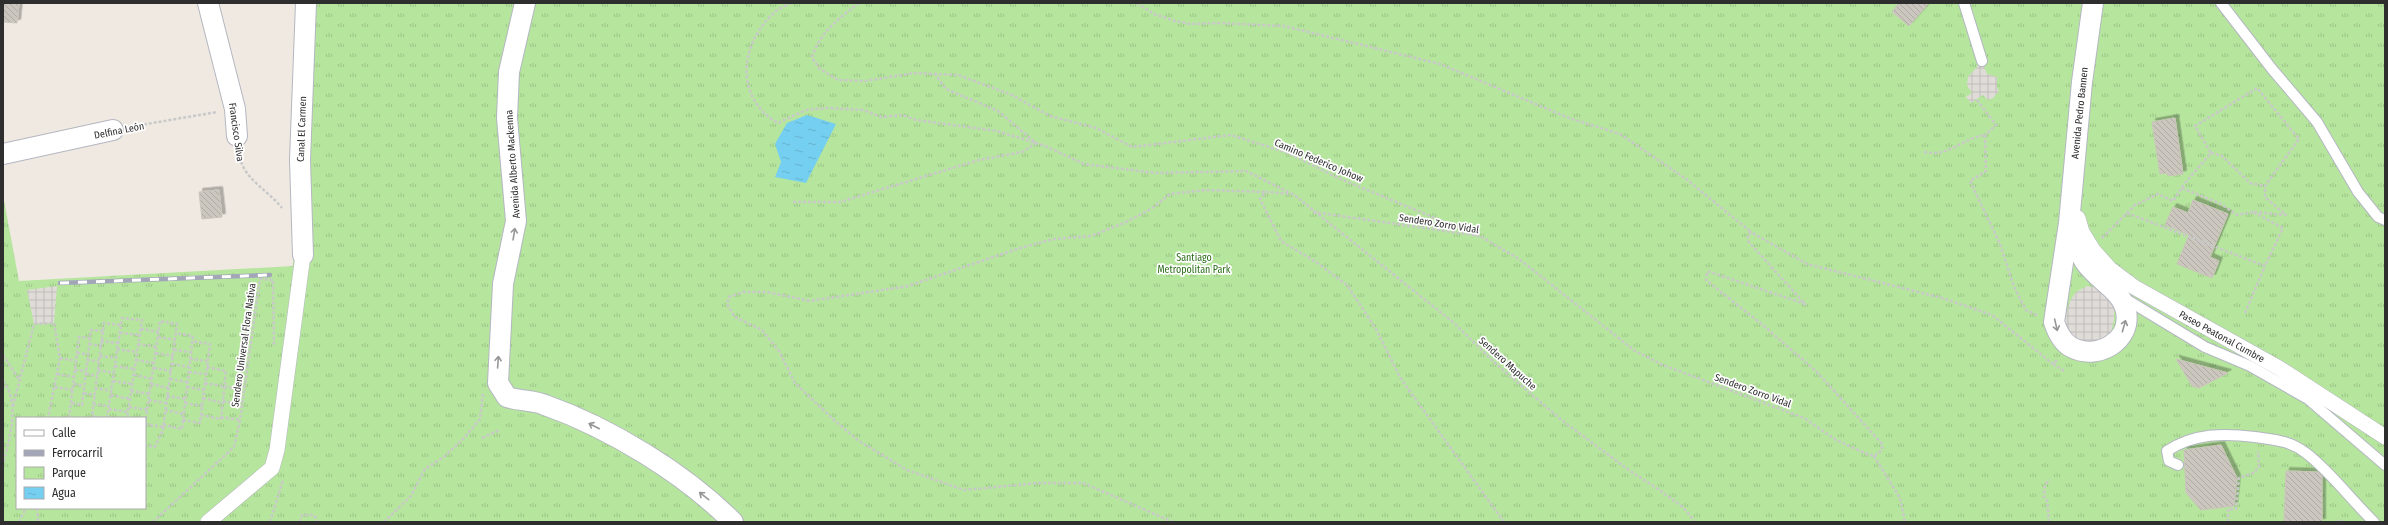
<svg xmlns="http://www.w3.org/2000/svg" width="2388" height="525" font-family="'Fira Sans Condensed',sans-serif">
<defs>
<pattern id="park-tufts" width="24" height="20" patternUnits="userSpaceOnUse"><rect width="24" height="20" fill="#b6e59e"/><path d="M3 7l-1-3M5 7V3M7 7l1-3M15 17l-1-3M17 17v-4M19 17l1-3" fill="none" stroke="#9dc588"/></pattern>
<pattern id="plaza-grid" width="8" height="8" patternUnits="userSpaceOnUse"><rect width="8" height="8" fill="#dfdcd8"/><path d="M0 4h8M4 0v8" fill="none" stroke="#c0bdba"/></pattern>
<pattern id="water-ripples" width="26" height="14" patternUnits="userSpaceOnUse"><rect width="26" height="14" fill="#75cff0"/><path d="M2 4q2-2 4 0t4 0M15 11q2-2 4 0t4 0" fill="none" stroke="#66b2ce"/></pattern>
<pattern id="building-back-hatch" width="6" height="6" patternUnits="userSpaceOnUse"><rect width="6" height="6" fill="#cbc7bf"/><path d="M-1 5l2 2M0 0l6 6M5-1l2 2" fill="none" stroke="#afaba4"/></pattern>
<filter id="shadow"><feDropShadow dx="3.5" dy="-3.5" stdDeviation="0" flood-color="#0004"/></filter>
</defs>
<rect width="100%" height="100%" fill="#efe9e1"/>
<path fill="url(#park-tufts)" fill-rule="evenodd" d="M300,3H2385V522H3V195L19,281L293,266ZM17,418H145V508H17Z"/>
<path fill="url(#plaza-grid)" d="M1979,60L1985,62L1984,67L1987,74L1997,77V88L1999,91L1993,98L1988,100L1983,95L1971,103L1966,97L1972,93L1967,85L1968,77L1977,67Z
M57,286L54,323L34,324L27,290Z
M2087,286L2104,289L2114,303V320L2109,340L2088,350L2064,328V322L2070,301L2076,292Z"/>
<path fill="url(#water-ripples)" d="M807,115L836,124L806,183L775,177L781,162L775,144L787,123Z"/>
<path fill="url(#building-back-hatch)" stroke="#cbc5ba" filter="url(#shadow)" d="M3,3H19L17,23L3,22Z
M1899,3H1929L1909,26L1892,12Z
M2175,118L2183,174L2168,176L2167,173L2160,174L2152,122Z
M219,190L222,217L202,219L199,192Z
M2193,200L2228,214L2210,257L2219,261L2212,278L2177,264L2189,235L2165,225L2173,207L2188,213Z
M2176,359L2228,373L2199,388L2192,386Z
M2221,445L2237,478L2234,506L2201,510L2186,493L2184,450Z
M2286,471L2318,472L2322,476V522H2284Z"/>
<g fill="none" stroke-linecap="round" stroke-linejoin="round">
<g stroke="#b4b7c1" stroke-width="12">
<path id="service" d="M1964,3L1982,61
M2221,3L2272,69L2317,122L2358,192L2378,217L2385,220
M2124,298L2205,347L2250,366L2308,399L2385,465
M2178,465L2169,461L2167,451C2194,433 2224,433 2255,437C2275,440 2289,440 2306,453C2331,472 2351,500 2374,522"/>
</g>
<g stroke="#b4b7c1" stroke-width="16">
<path id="pedestrian" d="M2078,218L2082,232L2093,250L2110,269L2134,287L2279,368L2385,437
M208,522L272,468L277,450L303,255"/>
</g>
<g stroke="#b4b7c1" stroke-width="22">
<path id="minor" d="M208,3L235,109L237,136
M525,3L509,72L507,118L516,221L503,284L498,383L507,397C519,401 533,400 545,405C610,428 684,473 733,522
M3,154L113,130
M2069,223C2074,235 2078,251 2085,262C2097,280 2121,289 2126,311C2132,342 2096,361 2071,347C2062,342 2057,331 2054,322L2069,223L2082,82L2093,3
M303,255L300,160L306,3"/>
</g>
<path stroke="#c9c9c9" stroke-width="2.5" stroke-dasharray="3 2" stroke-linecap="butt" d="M791,3C785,6 777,9 773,14C739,45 735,99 778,123L806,110L827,108L863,110L881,117L902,115L916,120L997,131L1043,145L1084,164L1155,173L1246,171L1290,193
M859,3C839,18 819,33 812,58L820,69L838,80L865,81L914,73L958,75L1012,95L1050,116L1096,128L1132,147L1231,135L1288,153L1336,177L1476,235
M1137,3L1154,14L1175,21L1190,24L1218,23L1284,26L1440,64L1569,118L1620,134L1686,179L1751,232
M1977,100L1996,125L1985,135
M129,127L217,112
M1985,135L1986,171L1970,181L2000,244L2014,287L2026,310L2037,315
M239,152C241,178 267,189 282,208
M1924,152C1947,158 1963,138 1985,135
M2182,188L2221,204L2237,215L2253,212
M793,202H840L979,160L1022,152L1036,143L998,111L946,89L935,74
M1313,212L1480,236L1519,259L1635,351L1663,365L1804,418L1836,440L1867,454L1874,456L1882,450V444L1817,372L1764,326L1706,280L1707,272H1710L1805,304L1748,241V235L1751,232L1807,264L1942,298L1992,315L2053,364L2058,359
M2127,213L2265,266L2283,228L2253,212L2286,215L2265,197V186L2299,139L2257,88L2195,126L2211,153
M2102,238L2135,205L2158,194L2173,201L2185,183L2211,153L2222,156L2250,183L2265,186
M2245,313L2265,266
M141,329L159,332
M120,333L140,335
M158,337L175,340
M101,341L118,343
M89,344L101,346
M138,344L157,347
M117,349L137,352
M174,350L191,352
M77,353L88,354
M156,353L173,356
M3,355L20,381
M100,356L116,358
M60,358L76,361
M190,359L207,361
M87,360L99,361
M136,360L154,363
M172,364L189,367
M2053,364L2064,371
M115,366L135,369
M154,368L171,371
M75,370L86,371
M98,370L114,373
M189,372L206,374
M57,374L74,377
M86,374L97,376
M134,375L152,379
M170,379L187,382
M3,381C21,404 9,439 3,465
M113,381L132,384
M205,383L244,390
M74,384L84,386
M151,384L169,388
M55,387L73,390
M187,387L204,390
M95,388L111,391
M131,391L150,394
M84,393L95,395
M111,395L130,399
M167,396L186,399
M203,398L223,403
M149,400L166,403
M223,401L242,405
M72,403L82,405L91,330L103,331
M185,403L202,406
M93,404L109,406
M13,406L34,324L54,323L60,358L48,418
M129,407L148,410
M109,409L128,412
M165,410L184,414
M201,415L221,419L226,371L207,367
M221,417L240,420
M69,418L79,337L90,338
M105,418L92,416L104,323L120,325
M107,418L122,318L142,320L127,418
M183,420L200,423L210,344L192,341
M145,424L160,321L177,324L163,430L155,447L145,445
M145,424L163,427
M163,425L182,429L193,336L176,333
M482,438L500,430
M1874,456L1900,498L1905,522
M37,508L38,522
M19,522L26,508
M153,522L234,447L240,420L260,279L273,280L274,346
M270,522L283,480
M300,522L302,515H314L318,522
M384,522L411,496L425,469L445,456L464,438L480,419L483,394
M1173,522L1083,483H1039L964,490L907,470L859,441L835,421L795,383L779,351L762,330L735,317L727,304L729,297L743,292H767L810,301L908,286L1020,248L1054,239L1091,236L1124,223L1151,209L1170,194L1206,190L1266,192
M1504,522L1401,379L1376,329L1347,285L1316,262L1281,241L1260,199L1266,192L1293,194L1454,323L1495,363L1559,418L1630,471L1661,491L1684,508L1695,522
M2049,522L2047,500L2044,497L2045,484L2050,480
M2228,522V509H2236L2239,478L2253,473L2259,467L2258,451
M2336,522L2340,520L2343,522"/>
<use href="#service" stroke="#fff" stroke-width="10"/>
<use href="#pedestrian" stroke="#fff" stroke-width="15"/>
<use href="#minor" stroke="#fff" stroke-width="20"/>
<g stroke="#a3a6b8" stroke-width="4.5">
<path id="rail" d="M60,283L270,275"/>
</g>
<use href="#rail" stroke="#fff" stroke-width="3" stroke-dasharray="9" stroke-linecap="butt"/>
</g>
<defs><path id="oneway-shaft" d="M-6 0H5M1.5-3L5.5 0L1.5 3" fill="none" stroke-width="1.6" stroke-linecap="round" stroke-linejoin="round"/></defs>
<g stroke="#969696">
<use href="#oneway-shaft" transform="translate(514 234) rotate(-81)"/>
<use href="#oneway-shaft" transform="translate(2056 325) rotate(77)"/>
<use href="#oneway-shaft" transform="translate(2124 326) rotate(-74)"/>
<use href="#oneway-shaft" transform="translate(498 362) rotate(-86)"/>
<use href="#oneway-shaft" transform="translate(594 426) rotate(-153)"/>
<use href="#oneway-shaft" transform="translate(704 496) rotate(-142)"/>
</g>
<g text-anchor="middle" stroke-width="3.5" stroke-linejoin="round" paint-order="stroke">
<g font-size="10" fill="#2e2e2e" stroke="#fff">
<text transform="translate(2079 113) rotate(-84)" y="4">Avenida Pedro Bannen</text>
<text transform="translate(301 129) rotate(-88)" y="4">Canal El Carmen</text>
<text transform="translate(119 130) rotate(-11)" y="4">Delfina León</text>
<text transform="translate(237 132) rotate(82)" y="4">Francisco Silva</text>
<text transform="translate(1319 160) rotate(23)" y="4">Camino Federico Johow</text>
<text transform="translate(512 164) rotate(-94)" y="4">Avenida Alberto Mackenna</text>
<text transform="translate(1439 223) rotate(9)" y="4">Sendero Zorro Vidal</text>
<text transform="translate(2222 336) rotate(29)" y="4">Paseo Peatonal Cumbre</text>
<text transform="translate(243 345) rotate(-82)" y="4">Sendero Universal Flora Nativa</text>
<text transform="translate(1508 363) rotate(42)" y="4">Sendero Mapuche</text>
<text transform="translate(1753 390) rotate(20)" y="4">Sendero Zorro Vidal</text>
</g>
<g font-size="10" fill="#2c6e1b" stroke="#fff">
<text x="1194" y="261">Santiago<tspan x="1194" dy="12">Metropolitan Park</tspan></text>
</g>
</g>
<rect width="2388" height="525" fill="none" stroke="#2e2e2e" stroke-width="8"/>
<rect x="16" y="417" width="130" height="92" fill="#ffffff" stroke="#ababab"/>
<rect x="24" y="430" width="20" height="6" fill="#ffffff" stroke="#ababab"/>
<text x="52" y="437" font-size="12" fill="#2e2e2e">Calle</text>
<rect x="24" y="450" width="20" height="6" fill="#a3a6b8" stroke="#ababab"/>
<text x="52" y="457" font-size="12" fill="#2e2e2e">Ferrocarril</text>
<rect x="24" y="467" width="20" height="12" fill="url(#park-tufts)" stroke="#ababab"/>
<text x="52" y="477" font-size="12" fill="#2e2e2e">Parque</text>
<rect x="24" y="487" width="20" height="12" fill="url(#water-ripples)" stroke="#ababab"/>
<text x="52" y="497" font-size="12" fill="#2e2e2e">Agua</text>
</svg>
